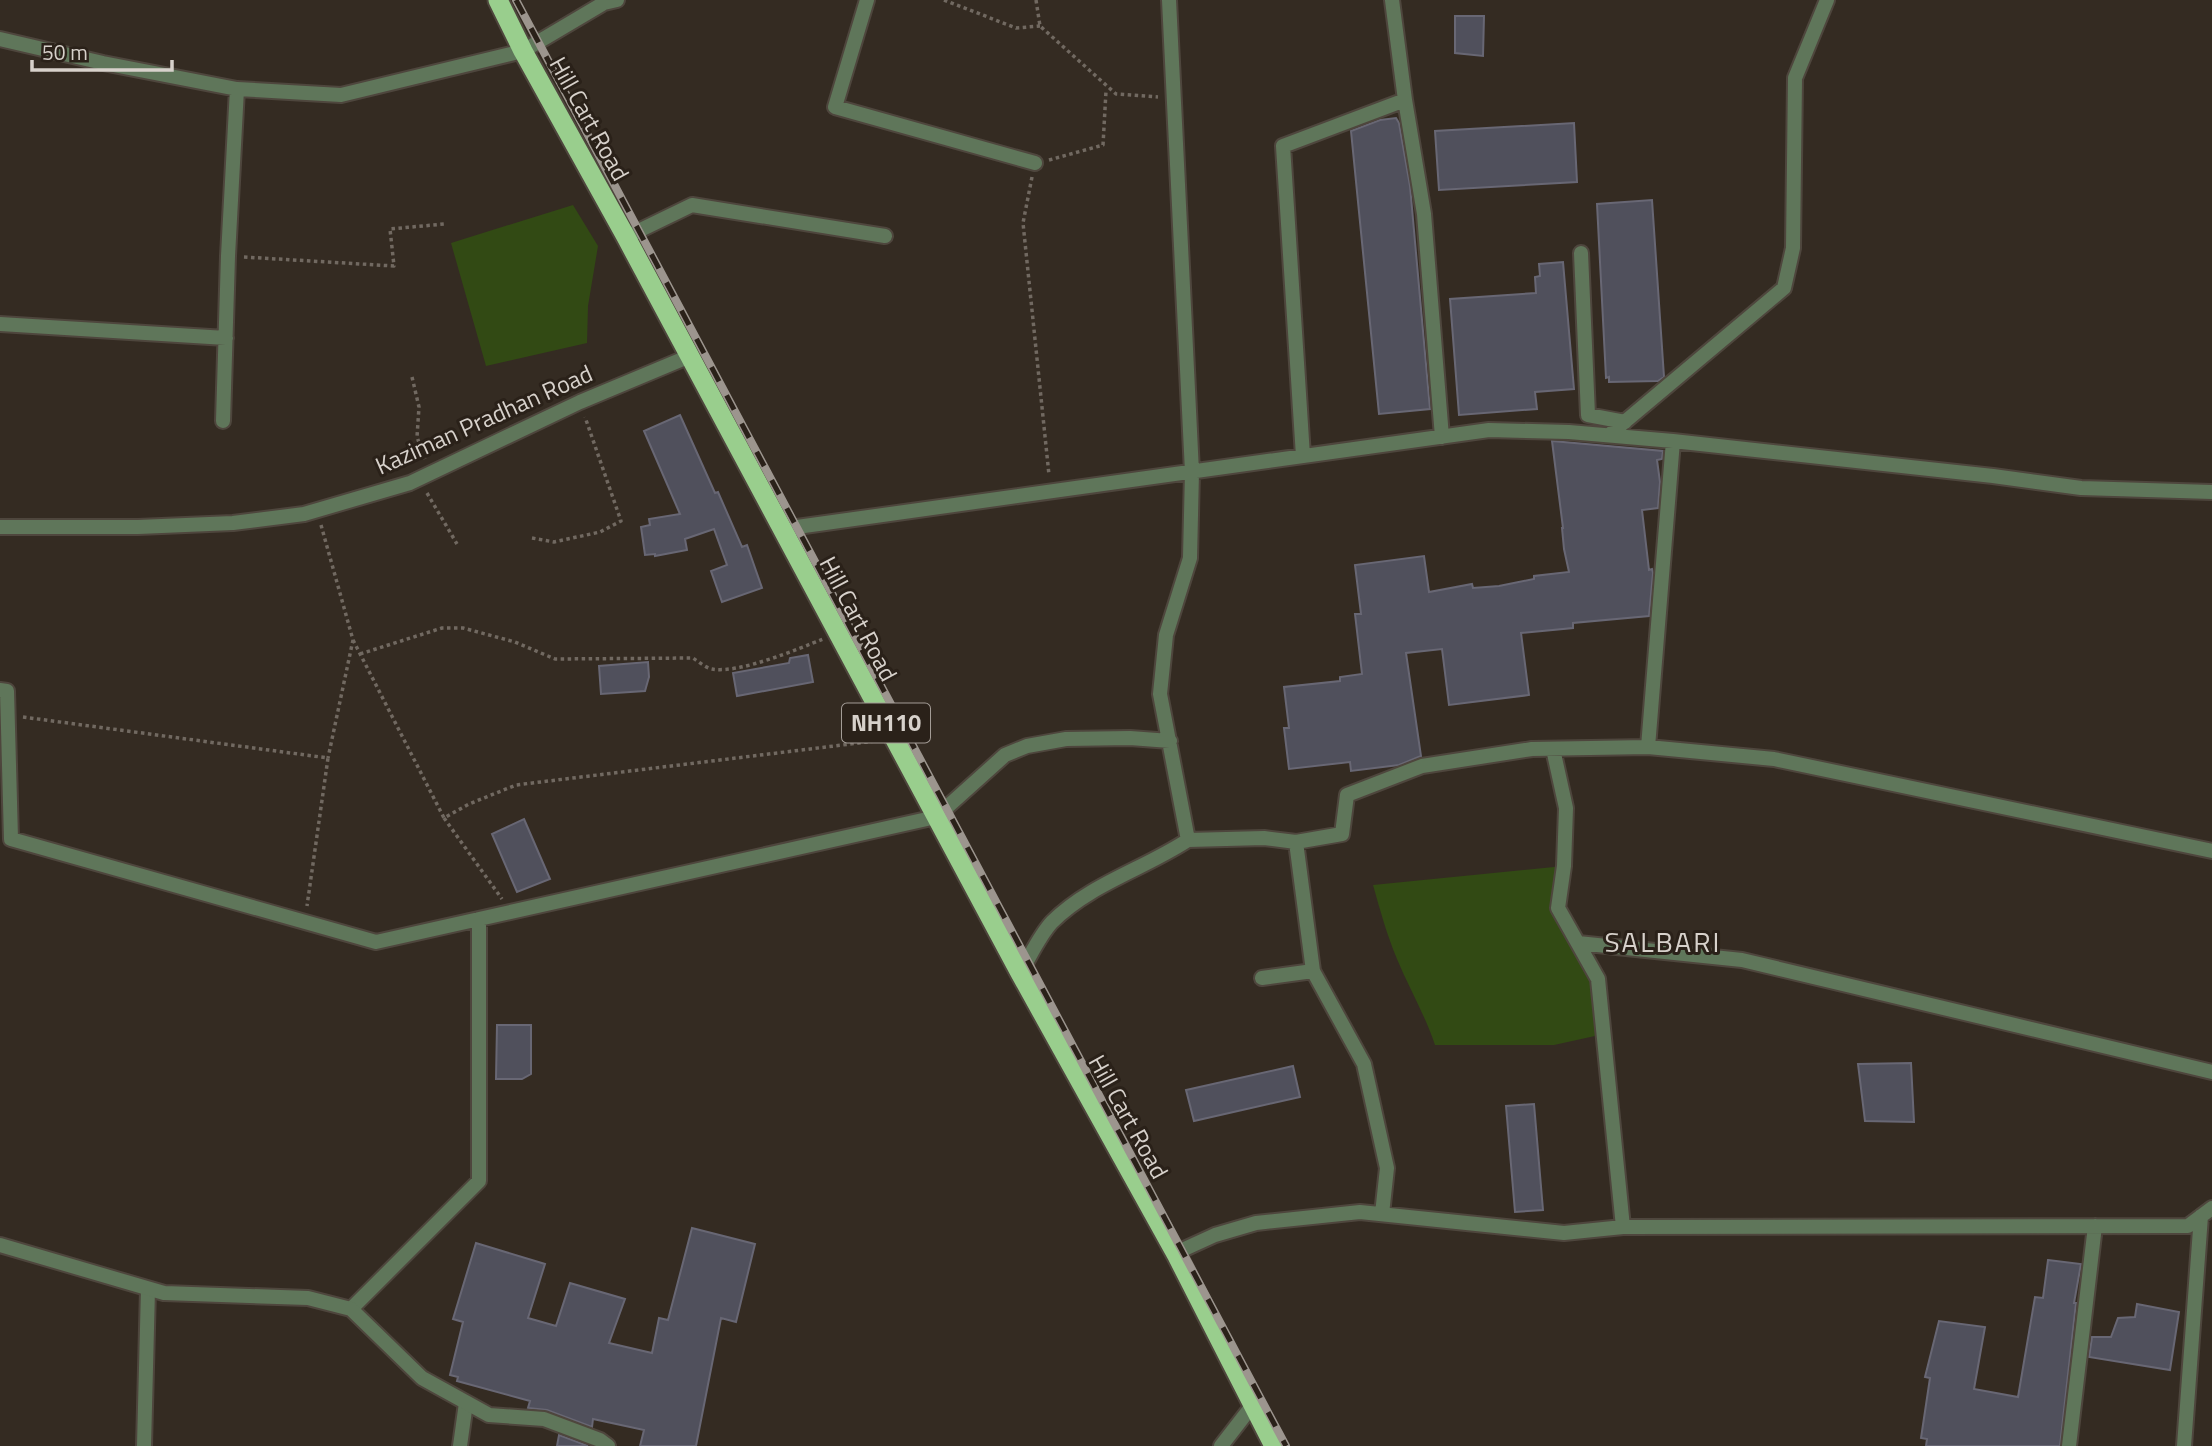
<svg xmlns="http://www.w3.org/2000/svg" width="2212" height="1446" font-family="'Titillium Web',sans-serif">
<rect width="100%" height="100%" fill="#342b22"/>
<path fill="#324a14" d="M573,205L598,246L588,306L587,343L486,366L451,243Z
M1564,866L1558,908L1598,979L1604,1034L1554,1045H1435C1425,1015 1409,988 1397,959C1387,935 1380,910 1373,885Z"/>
<path fill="#50505c" stroke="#686774" stroke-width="2" d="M1455,16H1484L1483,56L1455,53Z
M1396,118L1399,123L1410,186L1430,409L1379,414L1351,131L1380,120Z
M1574,123L1577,182L1439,190L1435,131Z
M1652,200L1664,377L1658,381L1609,382V377L1606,378L1597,204Z
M1563,262L1574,389L1535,392L1537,409L1459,415L1450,299L1536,293L1535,277L1540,276L1539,264Z
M680,415L715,493L718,492L742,547L747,545L762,588L722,602L711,571L727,565L714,529L685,539L687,550L655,556V554L645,555L641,527L650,525L649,519L680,514L644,431Z
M1552,441L1663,451L1662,459L1657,460L1660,482L1658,508L1642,510L1649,570L1652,569L1653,573L1649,616L1573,623V628L1521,633L1529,695L1449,705L1442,649L1406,653L1421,756L1399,765L1351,771L1350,762L1289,769L1284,728H1289L1284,687L1340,681V677L1362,674L1355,614H1361L1355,565L1424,556L1429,592L1472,584L1473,588L1499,586L1534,579V576L1569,572L1564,549L1562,528H1563Z
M808,655L813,682L737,696L733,673L789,663L790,658Z
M648,662L649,677L645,691L601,694L599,666Z
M524,819L550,879L517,892L492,834Z
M497,1025H531V1074L522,1079H496Z
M1911,1063L1914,1122L1865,1121L1858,1064Z
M1293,1066L1300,1097L1194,1121L1186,1090Z
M1534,1104L1543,1210L1515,1212L1506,1106Z
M692,1228L755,1244L736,1322L721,1318L696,1446H640L644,1430L593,1419L592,1427L547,1410L528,1408L530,1401L457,1381L458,1377L450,1375L463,1322L453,1319L476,1243L545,1264L528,1318L556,1326L570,1283L625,1299L609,1343L652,1353L659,1318L668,1320Z
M2048,1260L2081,1264L2074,1303H2076L2060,1446H1926L1927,1439L1921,1438L1930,1378L1925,1377L1939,1321L1985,1327L1974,1389L2018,1397L2035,1297L2043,1298Z
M2137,1304L2179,1312L2170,1370L2089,1357L2092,1337H2111L2118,1318L2135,1317Z
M559,1435L588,1446H557Z"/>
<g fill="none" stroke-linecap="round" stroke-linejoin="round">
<g stroke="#4e463d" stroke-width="18">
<path id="minor" d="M867,0L835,107L1035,163
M0,39L103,63L237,89L341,95L523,51L604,3L617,0
M1405,100L1424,214L1442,437
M626,237L692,205L885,236
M1581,253L1588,415L1625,422
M0,324L226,338
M223,421L228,256L237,89
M1609,435L1784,288L1793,248L1795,78L1827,0
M1303,456L1283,146L1405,100L1392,0
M0,527H138L233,523L304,514L410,483L580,402L690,356
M785,533L797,527L1489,430L1569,432L1673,441L1993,476L2081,488L2212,492
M0,690L7,691L11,839L376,942L936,817L1005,755L1027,746L1066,739L1130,738L1170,741
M1648,747L1673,441
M1553,749L1566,808L1564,866L1558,908L1598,979L1623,1227
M1188,840L1264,838L1296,842
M1578,943L1742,960L2212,1072
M1313,971L1364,1064L1387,1168L1382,1214
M1020,973C1030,957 1039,936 1052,922C1090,884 1144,869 1188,840L1160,694L1166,635L1190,558L1192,472L1169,0
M1262,978L1313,971L1296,842L1342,834L1347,795L1422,766L1532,749L1648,747L1774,759L2212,851
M1177,1256L1180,1251L1215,1235L1256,1223L1360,1212L1564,1233L1623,1227L2188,1226L2212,1208
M351,1309L479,1181V919
M144,1446L148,1289
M460,1446L466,1403
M1221,1446L1252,1406
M2069,1446L2095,1226
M2184,1446L2201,1216"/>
</g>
<g stroke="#4e463d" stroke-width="18">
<path id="tertiary" d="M0,1245L164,1293L308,1298L351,1309L422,1378L489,1415L544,1419L600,1440L608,1446"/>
</g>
<g stroke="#4e463d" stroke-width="23">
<path id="trunk" d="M498,0L523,51L626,237L1020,973L1177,1256L1274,1446"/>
</g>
<path stroke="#716961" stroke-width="3.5" stroke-dasharray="3.5 3.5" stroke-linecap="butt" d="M944,0L1016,28L1040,26
M1036,0L1040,26L1116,94L1158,97
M1049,160L1103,145L1106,91
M1032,177L1023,223L1049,475
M244,257L394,266L390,229L444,224
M412,377L419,407L417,437L425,459
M427,493L457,544
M321,525L353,640L328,758
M532,538L554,542L600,532L621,521L585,417
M353,640L444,818L469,804L516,785L875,741
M360,654L442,628H463L515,642L555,659L693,658C699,662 706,668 712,669C739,674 798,649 823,639
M23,717L328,758L307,906
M444,818L502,899"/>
<use href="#minor" stroke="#5f765a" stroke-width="14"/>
<use href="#tertiary" stroke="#5f765a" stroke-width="14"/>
<use href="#trunk" stroke="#99ce8d" stroke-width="19"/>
<g stroke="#9c958e" stroke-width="8">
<path id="rail" d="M516,0L1286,1446"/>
</g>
<use href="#rail" stroke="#2a2119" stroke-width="5" stroke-dasharray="16" stroke-linecap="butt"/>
</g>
<g text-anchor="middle" stroke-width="6" stroke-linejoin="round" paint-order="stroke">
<rect fill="#2a2119" stroke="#a39c96" stroke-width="2" x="842" y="703.5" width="88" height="39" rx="5"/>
<g font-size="23" font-weight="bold" fill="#d7d1cb">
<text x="886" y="731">NH110</text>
</g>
<g font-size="24" fill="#d7d1cb" stroke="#2a2119">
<text transform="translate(589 119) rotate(61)" y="8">Hill Cart Road</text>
<text transform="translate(484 420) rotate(-24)" y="8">Kaziman Pradhan Road</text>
<text transform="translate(858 619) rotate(62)" y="8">Hill Cart Road</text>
<text transform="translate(1128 1117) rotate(61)" y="8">Hill Cart Road</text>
</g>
<g font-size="28" letter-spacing="2" fill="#d7d1cb" stroke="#2a2119">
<text x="1663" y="952">SALBARI</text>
</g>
</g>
<path d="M32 60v10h140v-10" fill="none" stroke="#d7d1cb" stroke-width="3.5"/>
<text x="42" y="60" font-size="21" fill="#d7d1cb" stroke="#2a2119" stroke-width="5" paint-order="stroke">50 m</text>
</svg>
